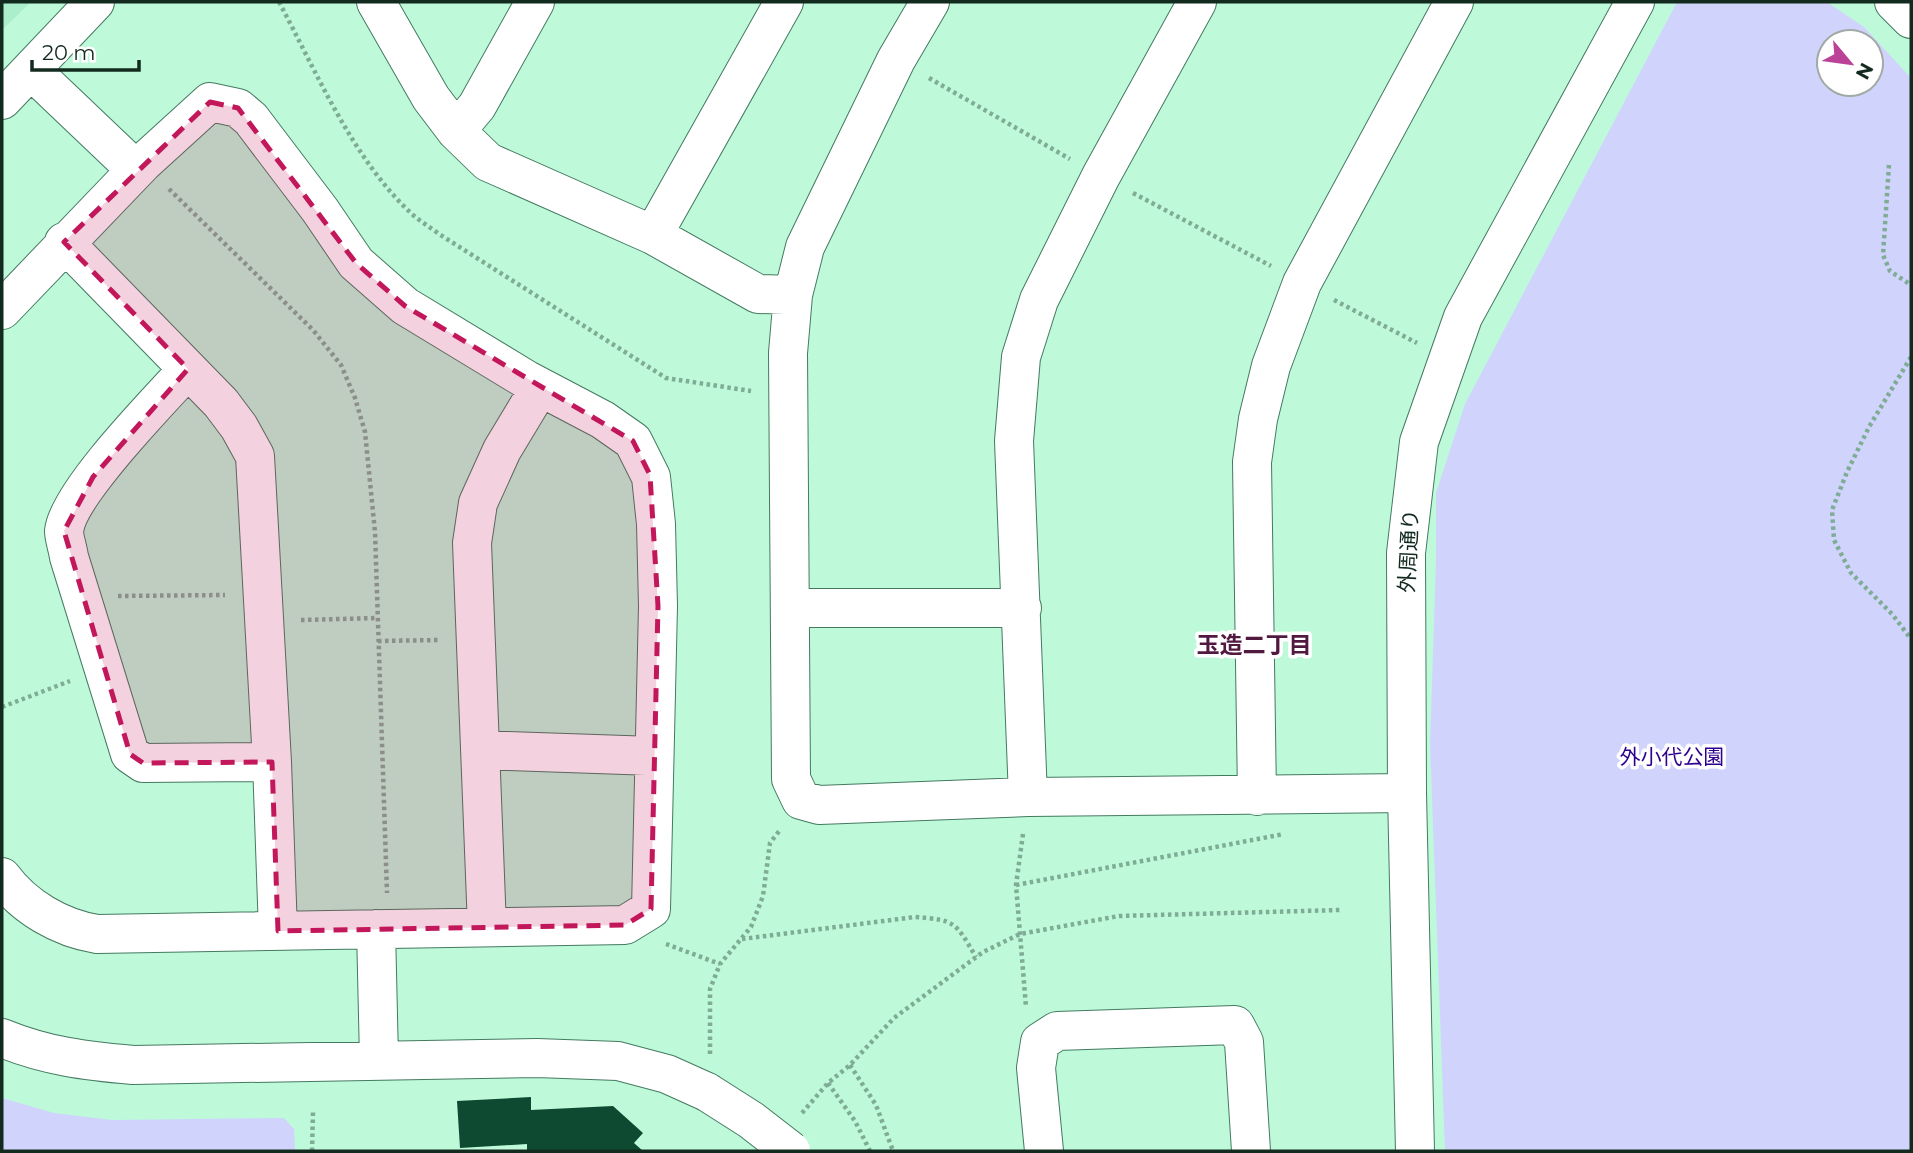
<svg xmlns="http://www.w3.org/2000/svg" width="1913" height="1153" font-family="Montserrat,'Noto Sans JP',sans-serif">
<rect width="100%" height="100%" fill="#bef9da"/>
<path fill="#abeecb" d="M2,2H31L2,30Z"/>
<path fill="#d0d4fd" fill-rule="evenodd" d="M1677,2H1827L1864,27L1911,78V1151H1445L1430,744L1436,561V493L1465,404ZM1829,42H1871V84H1829Z
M2,1098L54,1113L112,1120L284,1118L294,1129L295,1151H2Z"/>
<path fill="#0e4931" d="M531,1097V1110L613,1106L643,1133L634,1143L643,1151H527V1144L460,1148L457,1101Z"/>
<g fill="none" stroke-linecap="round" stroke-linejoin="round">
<g stroke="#447a60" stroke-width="40">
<path id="minor" d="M376,2L431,98L456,131L488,162L653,235L758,294L793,295
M930,2L896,60L805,247L793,295L788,353L791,779L801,800L819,805L1028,797L1407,793
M1894,2L1911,19
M31,70L136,170
M2,100L95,2
M456,131L477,106L535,2
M653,235L784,2
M64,242L221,403L239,427L255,456L272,762L278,931
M2,310L143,163L210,102L238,108L251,119L320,210L356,263L405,306L527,380L603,420L633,441L651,477L656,524L658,606L651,909L625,925L97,934C60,928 24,907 2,877
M188,369C160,400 68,493 64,531C64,538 68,549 69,557L130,754L143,763L272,762
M790,608H1022
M480,750L654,756
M1257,796L1252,462L1258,419L1271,366L1302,283L1454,2
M1028,797L1014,441L1021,357L1039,300L1101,176L1197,2
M487,927L472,543L478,503L502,450L540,387
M376,929L379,1059
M2,1038C46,1056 86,1061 133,1065L537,1058L618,1061L667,1074L707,1092
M1044,1151L1036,1068L1040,1042L1057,1031L1235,1025L1244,1042L1251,1151
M1415,1151L1407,793L1406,553L1419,442L1463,317L1635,2"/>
</g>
<path stroke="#7fac95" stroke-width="4.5" stroke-dasharray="3.5 3.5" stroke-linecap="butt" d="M279,2C317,73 353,160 413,215C421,222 430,227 439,234L666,378L751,391
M929,78L1070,159
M1889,165L1883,255L1890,271L1911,285
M169,189L313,330L341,365L355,398L365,432L375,532L387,893
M1133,193L1271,266
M1334,300L1417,343
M1911,357L1869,427L1847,472L1832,510L1834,540L1851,573L1892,614L1911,639
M118,596L225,595
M301,620L378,618
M378,641L440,640
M2,707L70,681
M1023,834L1016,885L1026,1007
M1016,885L1284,834
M742,939L915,917C956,920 955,922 976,957
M666,944L720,964
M710,1054V989L720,964L751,927L763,896L770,843L780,830
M850,1065L876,1105L893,1151
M828,1083L855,1121L870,1151
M802,1113L828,1083L850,1065L894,1018L983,952L1020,934L1119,916L1340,910
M312,1151L313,1112"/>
<use href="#minor" stroke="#fff" stroke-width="38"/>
<g stroke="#447a60" stroke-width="40" stroke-linecap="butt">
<path id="minor-bridge" d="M707,1092L751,1120L791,1151"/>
</g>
<use href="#minor-bridge" stroke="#fff" stroke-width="38"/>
</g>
<path fill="#c2185b" fill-opacity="0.2" stroke="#c2185b" stroke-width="5" stroke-dasharray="14 9" stroke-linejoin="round" d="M210,102L238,108L356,263L405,306L633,441L650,475L658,606L651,909L625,925L278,931L272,762L143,763L130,754L64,531L93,477L188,369L64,242Z"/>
<g text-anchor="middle" stroke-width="7" stroke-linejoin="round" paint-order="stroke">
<g font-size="21" fill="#132a1f" stroke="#fff">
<text transform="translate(1409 551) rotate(-87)" y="7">外周通り</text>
</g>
<g font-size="21" fill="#2e008e" stroke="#fff">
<text x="1672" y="764">外小代公園</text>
</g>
<g font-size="23" font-weight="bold" fill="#511840" stroke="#fff">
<text x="1254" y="653">玉造二丁目</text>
</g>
</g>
<rect width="1913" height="1153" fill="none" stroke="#132a1f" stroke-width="7"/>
<g transform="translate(1850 63) rotate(119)"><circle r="33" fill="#ffffff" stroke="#a1aaa5" stroke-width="2"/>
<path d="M0-5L12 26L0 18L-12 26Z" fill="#bb4397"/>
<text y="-10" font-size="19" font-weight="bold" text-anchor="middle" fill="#132a1f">N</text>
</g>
<path d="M32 60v10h107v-10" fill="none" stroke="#132a1f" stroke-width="3.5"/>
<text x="42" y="60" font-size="21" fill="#132a1f" stroke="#ffffff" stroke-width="5" paint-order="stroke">20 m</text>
</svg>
